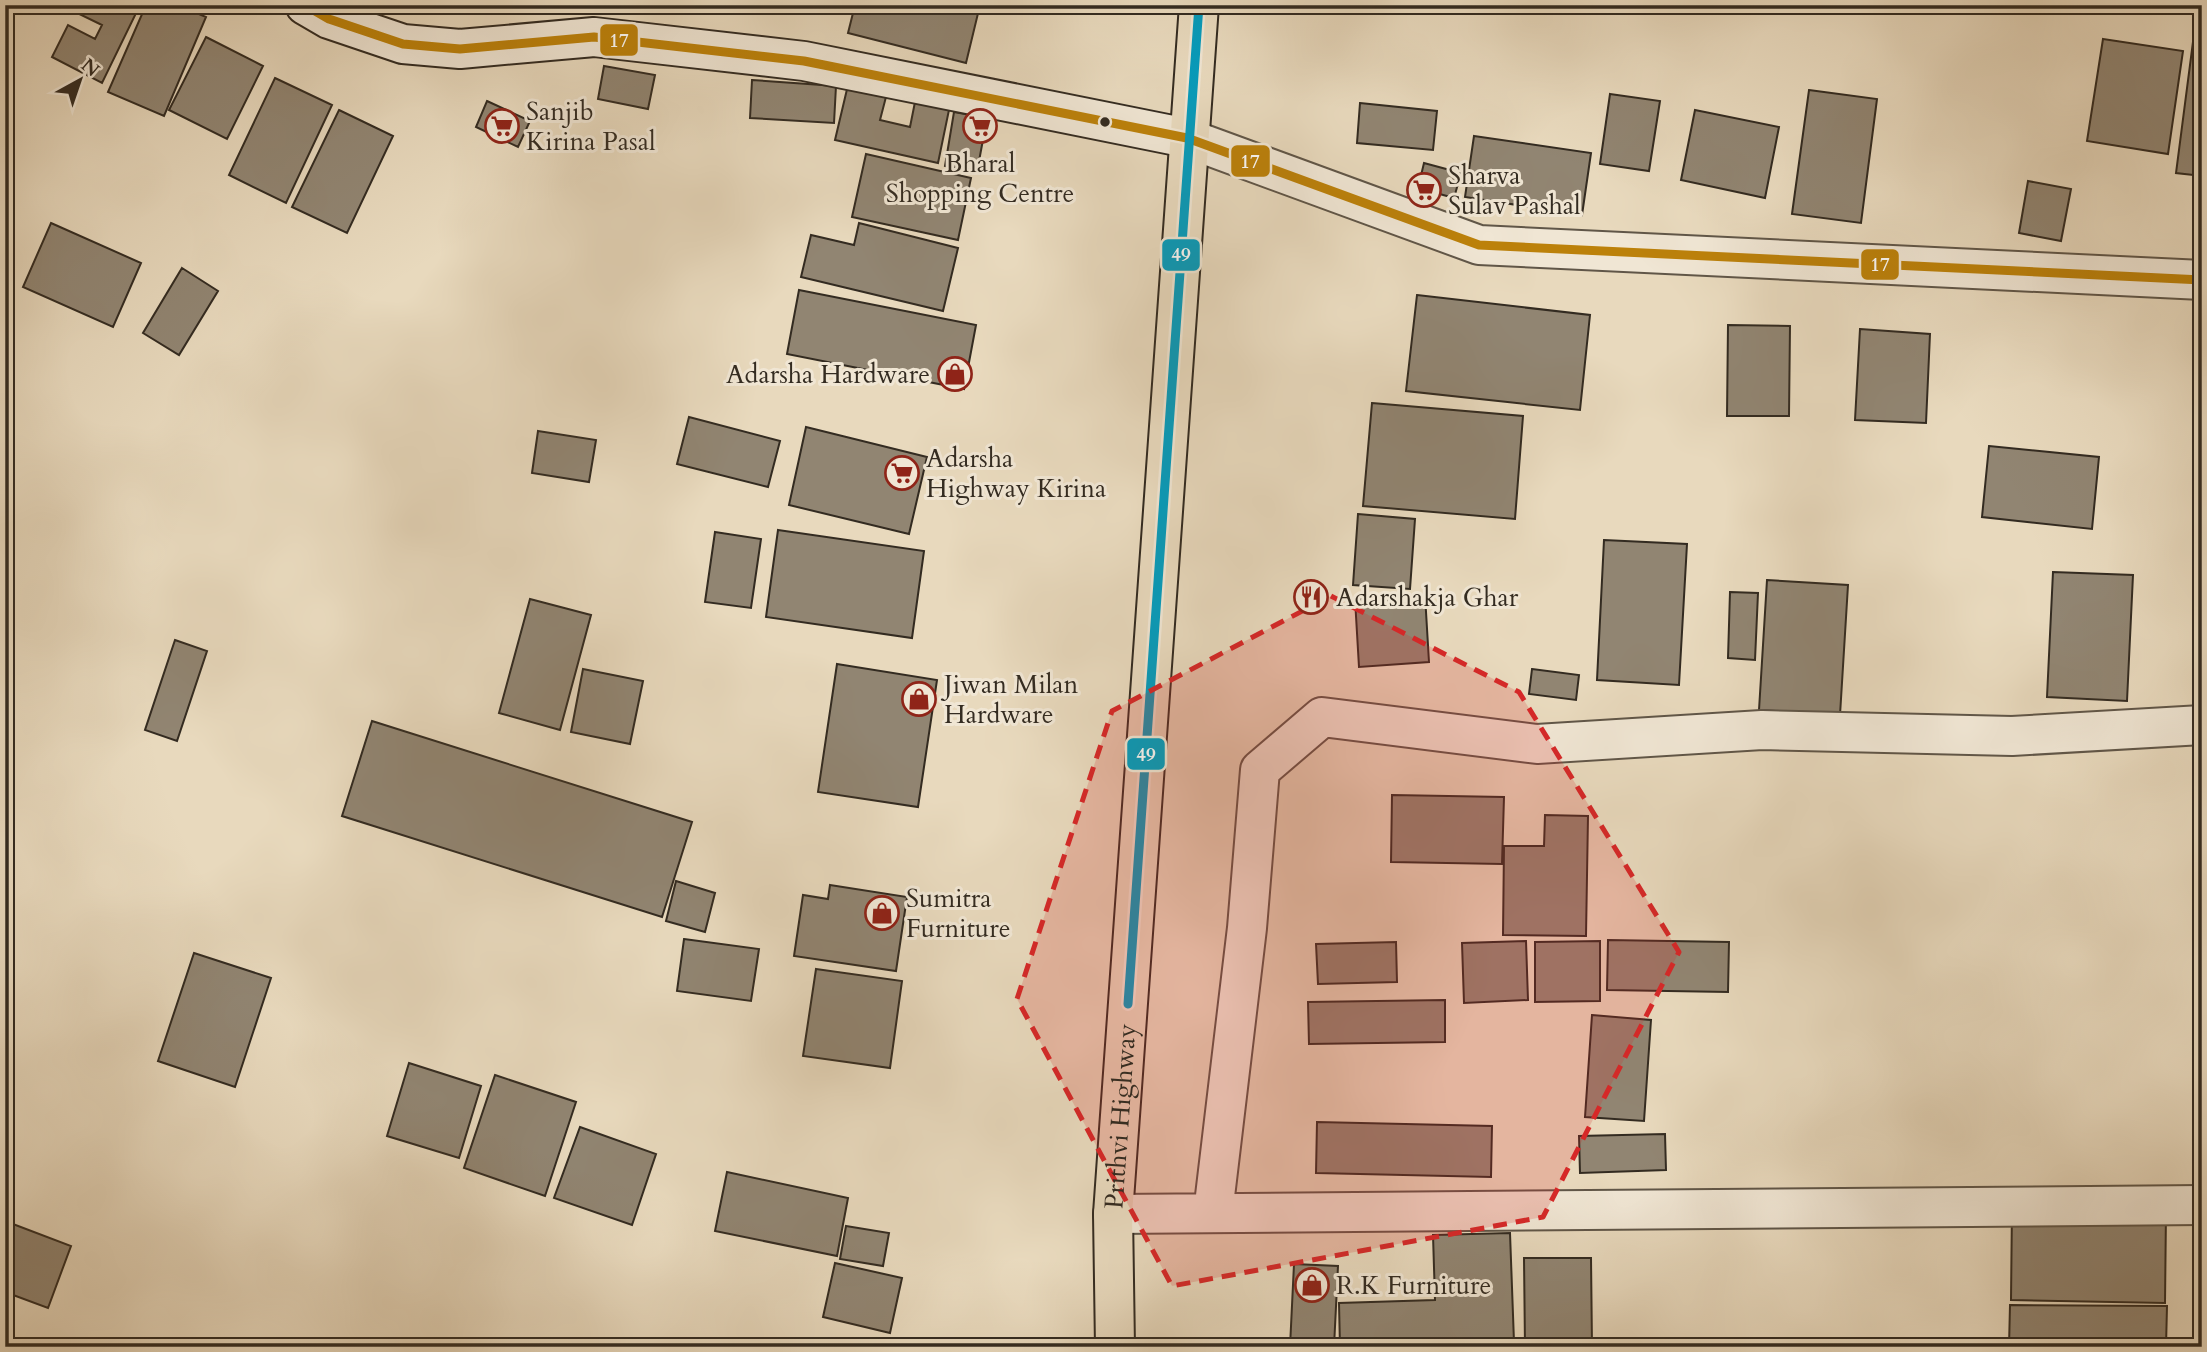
<svg xmlns="http://www.w3.org/2000/svg" width="2207" height="1352" font-family="Cardo,serif">
<rect width="100%" height="100%" fill="#e8d9bd"/>
<filter id="stains"><feTurbulence type="fractalNoise" baseFrequency=".00286" numOctaves="4"/><feColorMatrix values="0 0 0 0 .2 0 0 0 0 .09 0 0 0 0 .02 0 0 0 .5 -.17"/></filter>
<radialGradient id="worn" r=".72"><stop offset=".6" stop-color="#630" stop-opacity="0"/><stop offset="1" stop-color="#630" stop-opacity=".3"/></radialGradient>
<path fill="#918572" stroke="#332b21" stroke-width="2" d="M73,5H140L102,83L52,57L68,25L95,39L102,25L71,10Z
M146,5H178L206,17L164,116L108,92Z
M855,5H980L966,63L848,33Z
M2194,34L2202,35V176L2176,173Z
M206,37L263,66L227,139L169,110Z
M2103,39L2183,51L2168,154L2087,141Z
M604,66L655,75L648,109L598,99Z
M275,78L332,105L286,203L229,175Z
M752,80L836,86L834,123L750,118Z
M848,85L887,93L880,120L910,127L916,97L950,105L938,163L835,140Z
M1809,90L1877,99L1861,223L1792,214Z
M1610,94L1660,101L1649,171L1600,164Z
M487,101L530,121L518,147L476,127Z
M1360,103L1437,111L1433,150L1357,143Z
M339,110L393,136L347,233L292,207Z
M1695,110L1779,127L1765,198L1681,180Z
M954,112L987,118L977,172L945,166Z
M1474,136L1591,153L1582,215L1465,197Z
M866,154L971,178L958,240L852,217Z
M1424,163L1461,173L1454,198L1418,188Z
M2028,181L2071,189L2061,241L2019,233Z
M51,223L141,263L113,327L23,287Z
M859,223L958,248L943,311L801,277L811,235L854,245Z
M182,268L218,291L179,355L143,333Z
M799,290L976,325L964,389L787,354Z
M1417,295L1590,315L1580,410L1406,391Z
M1728,325L1790,326L1789,416H1727Z
M1860,329L1930,334L1926,423L1855,420Z
M1372,403L1523,416L1515,519L1363,506Z
M689,417L780,441L768,487L677,464Z
M806,427L927,457L909,534L789,505Z
M538,431L596,440L589,482L532,473Z
M1989,446L2099,457L2092,529L1982,517Z
M1358,514L1415,519L1410,589L1353,585Z
M778,530L924,551L912,638L766,617Z
M715,532L761,539L751,608L705,602Z
M1604,540L1687,544L1679,685L1597,680Z
M2053,572L2133,575L2127,701L2047,697Z
M1767,580L1848,585L1840,715L1759,710Z
M1730,592L1758,593L1755,660L1728,658Z
M1425,595L1429,662L1359,667L1355,599Z
M530,599L591,615L560,730L499,713Z
M175,640L207,651L177,741L145,730Z
M837,664L937,680L918,807L818,792Z
M583,669L643,681L630,744L571,732Z
M1532,669L1579,675L1576,700L1529,694Z
M372,721L692,822L662,917L342,816Z
M1392,795L1504,797L1502,864L1391,862Z
M1545,815L1588,816L1586,936L1503,935L1504,846H1544Z
M676,881L715,893L705,932L666,921Z
M830,885L907,897L896,971L794,956L803,895L828,899Z
M684,939L759,949L751,1001L677,991Z
M1608,940L1729,942L1728,992L1607,990Z
M1526,941L1528,1000L1464,1003L1462,943Z
M1600,941V1001L1535,1002V942Z
M1396,942L1397,982L1318,984L1316,944Z
M194,953L271,978L235,1087L158,1061Z
M816,969L902,981L890,1068L803,1056Z
M1445,1000V1042L1309,1044L1308,1002Z
M1592,1015L1651,1020L1644,1121L1585,1117Z
M409,1063L481,1086L459,1158L387,1136Z
M495,1075L576,1102L545,1196L464,1168Z
M1317,1122L1492,1126L1491,1177L1316,1173Z
M580,1127L656,1154L632,1225L554,1198Z
M1665,1134L1666,1170L1580,1173L1579,1136Z
M727,1172L848,1198L837,1256L715,1231Z
M2012,1207L2166,1211L2165,1303L2011,1300Z
M5,1221L71,1246L48,1308L5,1292Z
M846,1226L889,1233L883,1266L840,1259Z
M1510,1233L1514,1342L1340,1347L1339,1303L1435,1300L1433,1235Z
M1524,1258H1591L1592,1347H1525Z
M835,1263L902,1278L890,1333L823,1317Z
M1294,1264L1338,1266L1334,1347H1290Z
M2010,1305L2167,1306L2166,1347H2009Z"/>
<g fill="none" stroke-linecap="round" stroke-linejoin="round">
<g stroke="#605648" stroke-width="42">
<path id="street" d="M1187,138L1479,245L2202,280
M1213,1213L1247,928L1260,770L1322,717L1537,744L1762,730L2012,736L2202,725
M1113,1214L2202,1205"/>
</g>
<g stroke="#332b21" stroke-width="42">
<path id="secondary" d="M305,5L329,19L403,44L460,49L594,37L804,61L1187,138"/>
</g>
<g stroke="#332b21" stroke-width="42">
<g id="highway">
<path id="s1" d="M1115,1347L1113,1214L1199,5"/>
</g>
</g>
<use href="#street" stroke="#f0e6d4" stroke-width="38"/>
<use href="#secondary" stroke="#f0e6d4" stroke-width="38"/>
<use href="#highway" stroke="#e8d9bd" stroke-width="38"/>
<g stroke="#f0e6d4" stroke-width="14">
<path id="bus-1" d="M305,5L329,19L403,44L460,49L594,37L804,61L1187,138L1479,245L2202,280"/>
</g>
<g stroke="#f0e6d4" stroke-width="14">
<path id="bus-2" d="M1128,1004L1199,5"/>
</g>
<use href="#bus-1" stroke="#bc810a" stroke-width="9"/>
<use href="#bus-2" stroke="#059cbd" stroke-width="9"/>
</g>
<path fill="#d62828" fill-opacity="0.2" stroke="#d62828" stroke-width="5" stroke-dasharray="14 9" stroke-linejoin="round" d="M1331,596L1519,692L1679,952L1543,1217L1172,1286L1017,999L1112,711Z"/>
<defs>
<g id="supermarket-ring" transform="scale(1.75)"><circle r="9.5" fill="#f0e6d4" stroke="#8f2418" stroke-width="1.5"/><path d="M-6-5.5h2.5l.6 2H6L4.5 2H-2.5L-4.4-4H-6ZM-1.5 3.2a1.3 1.3 0 1 0 .1 0ZM3 3.2a1.3 1.3 0 1 0 .1 0Z" fill="#8f2418"/></g>
<g id="shop-ring" transform="scale(1.75)"><circle r="9.5" fill="#f0e6d4" stroke="#8f2418" stroke-width="1.5"/><path d="M-5-2.5h2.3a2.7 3.5 0 0 1 5.4 0H5L5.5 6h-11ZM-1.5-2.5h3a1.5 2.3 0 0 0-3 0Z" fill="#8f2418"/></g>
<g id="restaurant-ring" transform="scale(1.75)"><circle r="9.5" fill="#f0e6d4" stroke="#8f2418" stroke-width="1.5"/><path d="M-5-6h1v4h1v-4h1v4h1v-4h1v5L-1.5 .5V6h-2V.5L-5-1ZM5-6V6H3V1.5H1.5Q1.5-4 5-6Z" fill="#8f2418"/></g>
</defs>
<g fill-rule="evenodd">
<use href="#supermarket-ring" x="502" y="126"/>
<use href="#supermarket-ring" x="980" y="126"/>
<use href="#supermarket-ring" x="1424" y="190"/>
<use href="#shop-ring" x="955" y="374"/>
<use href="#supermarket-ring" x="902" y="473"/>
<use href="#restaurant-ring" x="1311" y="597"/>
<use href="#shop-ring" x="919" y="699"/>
<use href="#shop-ring" x="882" y="913"/>
<use href="#shop-ring" x="1312" y="1285"/>
</g>
<circle fill="#332b21" stroke="#f0e6d4" stroke-width="2.5" cx="1105" cy="122" r="6"/>
<g text-anchor="middle" stroke-width="6" stroke-linejoin="round" paint-order="stroke">
<g font-size="26" fill="#332b21" stroke="#f0e6d4" text-anchor="start">
<text x="526" y="120">Sanjib<tspan x="526" dy="30">Kirina Pasal</tspan></text>
<text x="980" y="172" text-anchor="middle">Bharal<tspan x="980" dy="30">Shopping Centre</tspan></text>
<text x="1448" y="184">Sharva<tspan x="1448" dy="30">Sulav Pashal</tspan></text>
<text x="930" y="383" text-anchor="end">Adarsha Hardware</text>
<text x="926" y="467">Adarsha<tspan x="926" dy="30">Highway Kirina</tspan></text>
<text x="1336" y="606">Adarshakja Ghar</text>
<text x="944" y="693">Jiwan Milan<tspan x="944" dy="30">Hardware</tspan></text>
<text x="906" y="907">Sumitra<tspan x="906" dy="30">Furniture</tspan></text>
<text x="1336" y="1294">R.K Furniture</text>
</g>
<g font-size="26" fill="#332b21" stroke="#f0e6d4">
<text dy="9" stroke="none"><textPath href="#s1" startOffset="231">Prithvi Highway</textPath></text>
</g>
</g>
<g stroke="#f0e6d4" stroke-width="2.5">
<rect x="599" y="23" width="40" height="34" rx="7" fill="#bc810a"/>
<rect x="1230" y="144" width="41" height="34" rx="7" fill="#bc810a"/>
<rect x="1161" y="238" width="40" height="34" rx="7" fill="#059cbd"/>
<rect x="1860" y="248" width="40" height="33" rx="7" fill="#bc810a"/>
<rect x="1126" y="737" width="40" height="34" rx="7" fill="#059cbd"/>
</g>
<g font-size="19" text-anchor="middle" font-weight="bold" fill="#fff">
<text x="619" y="47">17</text>
<text x="1250" y="168">17</text>
<text x="1181" y="261">49</text>
<text x="1880" y="271">17</text>
<text x="1146" y="761">49</text>
</g>
<rect width="2207" height="1352" fill="none" stroke="#e8d9bd" stroke-width="28"/>
<rect x="7" y="7" width="2193" height="1338" fill="none" stroke="#332b21" stroke-width="3.5"/>
<rect x="14" y="14" width="2179" height="1324" fill="none" stroke="#332b21" stroke-width="2"/>
<g transform="translate(80 80) rotate(40)" stroke="#f0e6d4" stroke-width="5" paint-order="stroke">
<path d="M0-5L12 26L0 18L-12 26Z" fill="#332b21"/>
<text y="-10" font-size="19" font-weight="bold" text-anchor="middle" fill="#332b21">N</text>
</g>
<rect width="100%" height="100%" filter="url(#stains)"/>
<rect width="100%" height="100%" fill="url(#worn)"/>
</svg>
